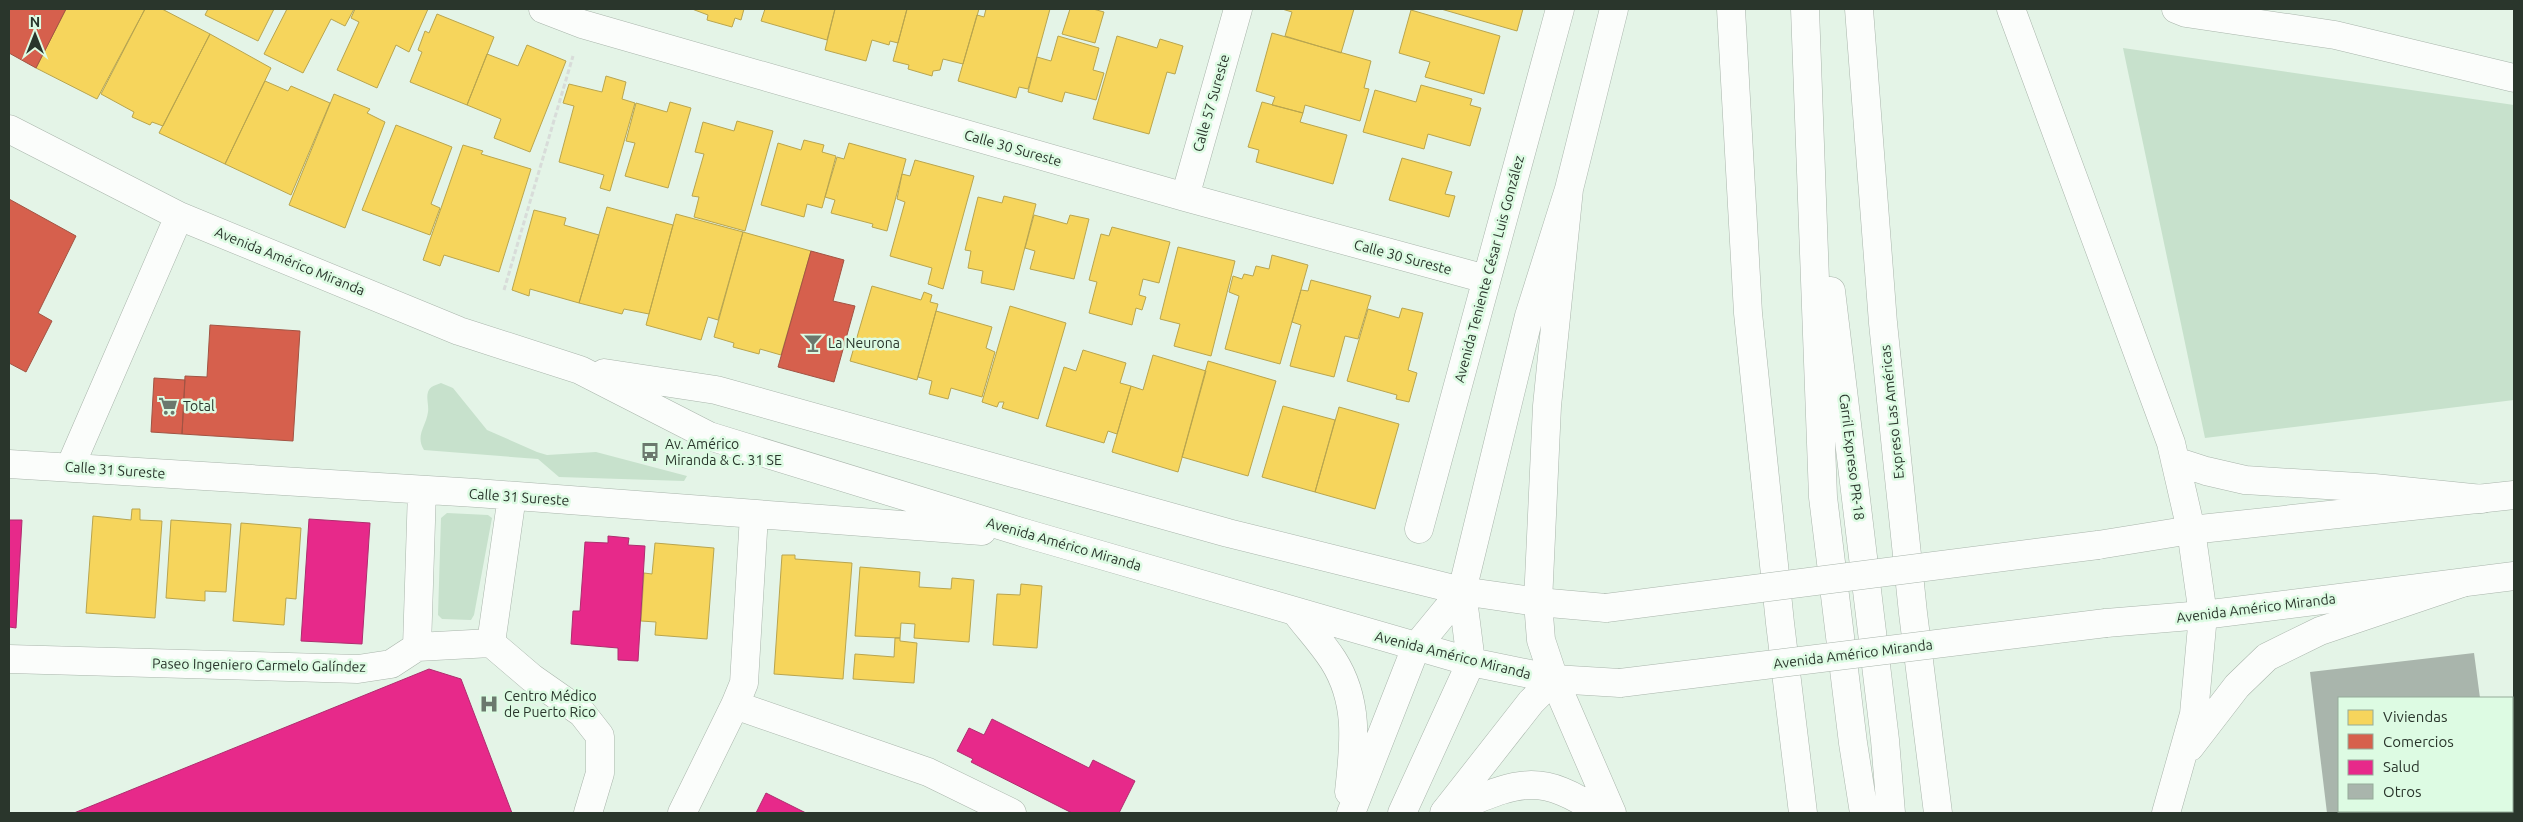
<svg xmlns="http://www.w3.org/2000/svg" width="2523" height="822" font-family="Ubuntu,sans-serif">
<rect width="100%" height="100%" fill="#e4f4e7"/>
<path fill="#c7e1cc" d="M2123,48L2514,105V400L2205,438Z
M441,383L453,388L487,430L537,452L547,455L596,452L687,476L684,481L559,477L538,459L424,450C415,435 426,427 428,412C429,406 426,398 428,392C430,386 436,385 441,383Z
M447,513L488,515L492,518L474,615L471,620L442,619L438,615L441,518Z"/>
<path fill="#f6d55c" stroke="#b9a54e" d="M66,9H145L97,99L36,68Z
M145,9H162L210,34L163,126L152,122L150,125L132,117L134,112L101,94Z
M208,9H274L258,41L205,15Z
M287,9H354L345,26L331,19L303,73L264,54Z
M355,9H428L409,52L396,45L377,88L337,70L359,22L351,18Z
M692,9H744L741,20L735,18L732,27L707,20L708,15Z
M765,9H835L827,40L761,21Z
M835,9H907L898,43L890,41L889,45L872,40L866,61L825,50Z
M907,9H979L963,64L943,59L940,70L933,71L932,76L908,69L909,65L893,61Z
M986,9H1050L1028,89L1019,87L1016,98L958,81L977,15L984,17Z
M1070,9H1093L1104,12L1095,43L1062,34Z
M1282,9H1354L1341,53L1285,36L1292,12Z
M1441,9H1523L1517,31Z
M1411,10L1500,36L1484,94L1425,77L1430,62L1399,53Z
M437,14L494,37L467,105L410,82L422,52L418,50L425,31L429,33Z
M1272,33L1371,61L1364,88L1369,89L1360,121L1305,105L1303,113L1272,105L1275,97L1256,91Z
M210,34L271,68L225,164L159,133Z
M1058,36L1099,48L1093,70L1104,73L1096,100L1065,92L1062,102L1028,92L1037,57L1051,61Z
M1117,36L1157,48L1160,39L1183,46L1175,74L1167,72L1149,134L1093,119Z
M527,45L566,61L530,152L494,138L501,119L467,105L487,54L518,66Z
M606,76L626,82L622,99L635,103L610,191L600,188L604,175L559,162L574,106L563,103L569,84L602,92Z
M265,81L288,91L291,86L330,103L291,195L225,164Z
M1421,85L1472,99L1470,105L1481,108L1470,146L1428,134L1424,149L1363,132L1375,90L1416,102Z
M334,94L370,109L367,113L385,122L345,228L289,205Z
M670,102L691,108L668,188L625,176L635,143L626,141L636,103L667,112Z
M1262,102L1303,113L1300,122L1347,135L1333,184L1256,162L1259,150L1248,147Z
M737,121L773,131L745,231L694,217L699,197L692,196L704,154L695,152L703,122L734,131Z
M396,125L452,147L431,204L440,208L430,235L362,210Z
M804,140L824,145L822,152L836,156L822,208L807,204L804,217L761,205L778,143L801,150Z
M849,143L906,159L887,231L872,227L873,224L831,213L835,200L825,197L837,157L844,159Z
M463,145L483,151L481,154L531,169L499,272L444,255L440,266L423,260Z
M1402,158L1452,172L1445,194L1455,196L1449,217L1389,200Z
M915,160L974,176L943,289L928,284L932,268L890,256L905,202L897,199L902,174L910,176Z
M1004,196L1036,204L1014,290L981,283L983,271L968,268L971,251L965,250L978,197L1002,203Z
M607,207L673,225L649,314L624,309L622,314L579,303Z
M534,210L566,218L564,225L599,235L579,303L530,289L529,296L512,290Z
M676,214L743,232L718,320L708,317L701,340L646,325Z
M1034,215L1067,224L1070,215L1089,219L1074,279L1030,269L1035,251L1025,248Z
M1112,227L1170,242L1159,283L1143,279L1139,295L1146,297L1142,310L1136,308L1132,325L1089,313L1097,282L1089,280L1101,234L1109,236Z
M743,232L811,251L781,355L760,349L759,354L733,347L734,343L714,337Z
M1178,247L1235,261L1211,356L1174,346L1180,324L1160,319Z
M1272,255L1308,265L1280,364L1225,349L1239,296L1229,292L1233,276L1242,279L1244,274L1253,276L1256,266L1269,269Z
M1311,280L1371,296L1358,339L1345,336L1334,377L1290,366L1301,325L1292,322L1301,290L1308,291Z
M872,286L921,300L924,292L932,295L930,302L938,304L917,380L850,361Z
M1010,306L1066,323L1038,419L1002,408L1004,402H999L997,407L982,402Z
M1402,308L1423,313L1408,370L1417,373L1409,402L1396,399L1397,395L1347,381L1368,309L1399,318Z
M936,311L992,327L986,348L995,352L982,397L951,388L948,399L929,394L932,381L918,377Z
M1083,350L1126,363L1120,383L1131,386L1117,434L1108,431L1104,443L1046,426L1064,367L1076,371Z
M1153,355L1206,371L1178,472L1112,452L1131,386L1143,390Z
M1208,361L1276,381L1248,476L1182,457Z
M1283,406L1335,420L1315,492L1262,477Z
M1339,407L1399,424L1375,509L1315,492Z
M132,509H140V520L162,521L155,618L86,613L93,516L131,520Z
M171,520L231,524L226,592L205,591V601L166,598Z
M241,523L301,528L296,599L286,598L284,625L233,621Z
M655,543L714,548L707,639L655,635L656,622L641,621L644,573L652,574Z
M782,555H795V559L852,563L843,679L774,674Z
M860,567L920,572L919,587L951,589L952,578L974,580L969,642L914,638L915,624L901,623L900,638L855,636Z
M1021,584L1042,586L1037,648L993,645L997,594L1020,595Z
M895,638H900V641L917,643L914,683L853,679L855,654L894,657Z"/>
<path fill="#d6604d" stroke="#a25343" d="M9,9H66L36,68L9,53Z
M9,199L76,236L38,313L52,321L26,372L9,363Z
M811,251L844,260L833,301L855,306L834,382L778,367Z
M210,325L300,331L293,441L182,434L185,376L207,377Z
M154,378L185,380L182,434L151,432Z"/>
<path fill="#e7298a" stroke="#ae2d6e" d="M309,519L370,523L362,644L301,641Z
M9,520H22L16,628L9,627Z
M608,536L629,538L628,545L645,546L638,661L618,660V648L571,644L573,611H580L585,542L608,543Z
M429,669L461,679L512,813H74Z
M992,719L1089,768L1093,760L1135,781L1119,813H1072L971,762L973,759L957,751L969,728L984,735Z
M766,793L806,813H756Z"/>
<path fill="#a9b5ac" d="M2474,653L2480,698H2339V811H2493V813H2327L2310,672Z"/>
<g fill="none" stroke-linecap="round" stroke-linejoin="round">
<g stroke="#a9b5ab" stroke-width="29">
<path id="minor" d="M543,9L582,24L1185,197L1486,279
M2176,9L2186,13L2335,35L2514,78
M9,129L179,216L459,331L580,370L709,436L1028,534L1471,662L1554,679L1620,683
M1185,197L1238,9
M604,373L716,390L1228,533L1462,591L1538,602L1606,608
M9,464L476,493L982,531
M70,467L179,216
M1419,529L1560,9
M2098,545L2191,530L2514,495
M1295,611C1307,627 1322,643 1333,660C1360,702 1354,746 1349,792
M2106,623L2203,615L2514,576
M491,643L512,496
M417,647L422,490
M9,659L358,669L391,664L417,647L491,643L532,678L582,713L600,736V773L588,813
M735,705L928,772L1012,813
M682,813L735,705L744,683L754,515
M1351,813L1416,647L1462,591
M1402,813L1471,662L1462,591
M1444,813L1531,702L1554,679"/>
</g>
<g stroke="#a9b5ab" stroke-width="29">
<path id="highway" d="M1731,9L1748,313L1780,623L1803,813
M1805,9L1823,497L1853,743L1864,813
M1859,9L1883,323L1913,613L1938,813
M2011,9L2171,443L2191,530L2203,615L2194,714L2166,813
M1569,189L1547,406L1538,602L1541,640L1554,679L1612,813
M1831,291L1885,740L1891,813
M2175,461L2206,471L2245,480L2374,488L2482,499
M1462,591L1529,316L1569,189L1614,9
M2190,747L2237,686L2267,657L2320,631L2462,583
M1445,812C1512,786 1535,767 1600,813"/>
</g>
<path stroke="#d8dcd9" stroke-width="3" stroke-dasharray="5 2.5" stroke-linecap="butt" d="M504,290L573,56"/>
<use href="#minor" stroke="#fbfdfb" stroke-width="28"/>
<use href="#highway" stroke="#fbfdfb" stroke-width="28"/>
<g stroke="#a9b5ab" stroke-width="29" stroke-linecap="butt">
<path id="minor-bridge" d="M1606,608L2098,545
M1620,683L2106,623"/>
</g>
<use href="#minor-bridge" stroke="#fbfdfb" stroke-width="28"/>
</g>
<defs>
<g id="bar-bare" transform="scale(1.5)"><path d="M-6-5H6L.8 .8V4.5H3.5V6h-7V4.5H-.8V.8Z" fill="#6b786d" stroke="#ddfbe3" stroke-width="2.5" paint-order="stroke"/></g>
<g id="supermarket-bare" transform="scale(1.5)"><path d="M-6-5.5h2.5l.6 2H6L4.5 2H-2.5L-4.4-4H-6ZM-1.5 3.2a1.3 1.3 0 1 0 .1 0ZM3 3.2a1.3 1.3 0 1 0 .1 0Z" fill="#6b786d" stroke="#ddfbe3" stroke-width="2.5" paint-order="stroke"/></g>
<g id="bus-bare" transform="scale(1.5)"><path d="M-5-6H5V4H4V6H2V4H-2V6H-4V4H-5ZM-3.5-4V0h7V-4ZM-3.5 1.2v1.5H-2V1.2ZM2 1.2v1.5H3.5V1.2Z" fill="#6b786d" stroke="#ddfbe3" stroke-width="2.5" paint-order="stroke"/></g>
<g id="hospital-bare" transform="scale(1.5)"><path d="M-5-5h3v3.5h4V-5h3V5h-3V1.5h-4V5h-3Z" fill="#6b786d" stroke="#ddfbe3" stroke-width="2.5" paint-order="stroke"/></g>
</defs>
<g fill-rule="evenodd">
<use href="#bar-bare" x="813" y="343"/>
<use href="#supermarket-bare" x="168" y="406"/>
<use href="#bus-bare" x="650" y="452"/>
<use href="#hospital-bare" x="489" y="704"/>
</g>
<g text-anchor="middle" stroke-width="5" stroke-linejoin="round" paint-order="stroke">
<g font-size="14" fill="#2a362c" stroke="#ddfbe3">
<text transform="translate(1211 103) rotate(-74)" y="5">Calle 57 Sureste</text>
<text transform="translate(1013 148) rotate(16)" y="5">Calle 30 Sureste</text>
<text transform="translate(1403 257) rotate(15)" y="5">Calle 30 Sureste</text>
<text transform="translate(290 261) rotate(22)" y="5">Avenida Américo Miranda</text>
<text transform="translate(1489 269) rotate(-75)" y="5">Avenida Teniente César Luis González</text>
<text transform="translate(1892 412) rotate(-96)" y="5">Expreso Las Américas</text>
<text transform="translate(1852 457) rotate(83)" y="5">Carril Expreso PR-18</text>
<text transform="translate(115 470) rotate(4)" y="5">Calle 31 Sureste</text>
<text transform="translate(519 497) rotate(4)" y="5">Calle 31 Sureste</text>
<text transform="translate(1064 544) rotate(16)" y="5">Avenida Américo Miranda</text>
<text transform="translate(2256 608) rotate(-7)" y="5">Avenida Américo Miranda</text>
<text transform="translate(1853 654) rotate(-7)" y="5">Avenida Américo Miranda</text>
<text transform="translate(1453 655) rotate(14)" y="5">Avenida Américo Miranda</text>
<text transform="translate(259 665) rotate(1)" y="5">Paseo Ingeniero Carmelo Galíndez</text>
</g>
<g font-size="14" fill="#2a362c" stroke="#ddfbe3" text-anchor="start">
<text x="828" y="348">La Neurona</text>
<text x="183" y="411">Total</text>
<text x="665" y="449">Av. Américo<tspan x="665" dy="16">Miranda &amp; C. 31 SE</tspan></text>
<text x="504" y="701">Centro Médico<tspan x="504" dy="16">de Puerto Rico</tspan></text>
</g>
</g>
<rect width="2523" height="822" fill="none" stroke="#2a362c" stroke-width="20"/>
<rect x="2338" y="697" width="175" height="115" fill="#ddfbe3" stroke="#95ac9a"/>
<rect x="2348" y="710" width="25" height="15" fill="#f6d55c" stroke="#95ac9a"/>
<text x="2383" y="722" font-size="15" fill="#2a362c">Viviendas</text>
<rect x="2348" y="734" width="25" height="15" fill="#d6604d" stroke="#95ac9a"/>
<text x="2383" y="747" font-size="15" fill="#2a362c">Comercios</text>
<rect x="2348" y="760" width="25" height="15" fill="#e7298a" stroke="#95ac9a"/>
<text x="2383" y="772" font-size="15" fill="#2a362c">Salud</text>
<rect x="2348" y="784" width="25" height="15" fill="#a9b5ac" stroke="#95ac9a"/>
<text x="2383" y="797" font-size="15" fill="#2a362c">Otros</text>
<g transform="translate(35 35)" stroke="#ddfbe3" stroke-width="4" paint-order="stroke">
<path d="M0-4L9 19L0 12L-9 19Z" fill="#2a362c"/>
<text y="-8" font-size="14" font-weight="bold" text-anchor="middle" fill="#2a362c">N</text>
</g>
</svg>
